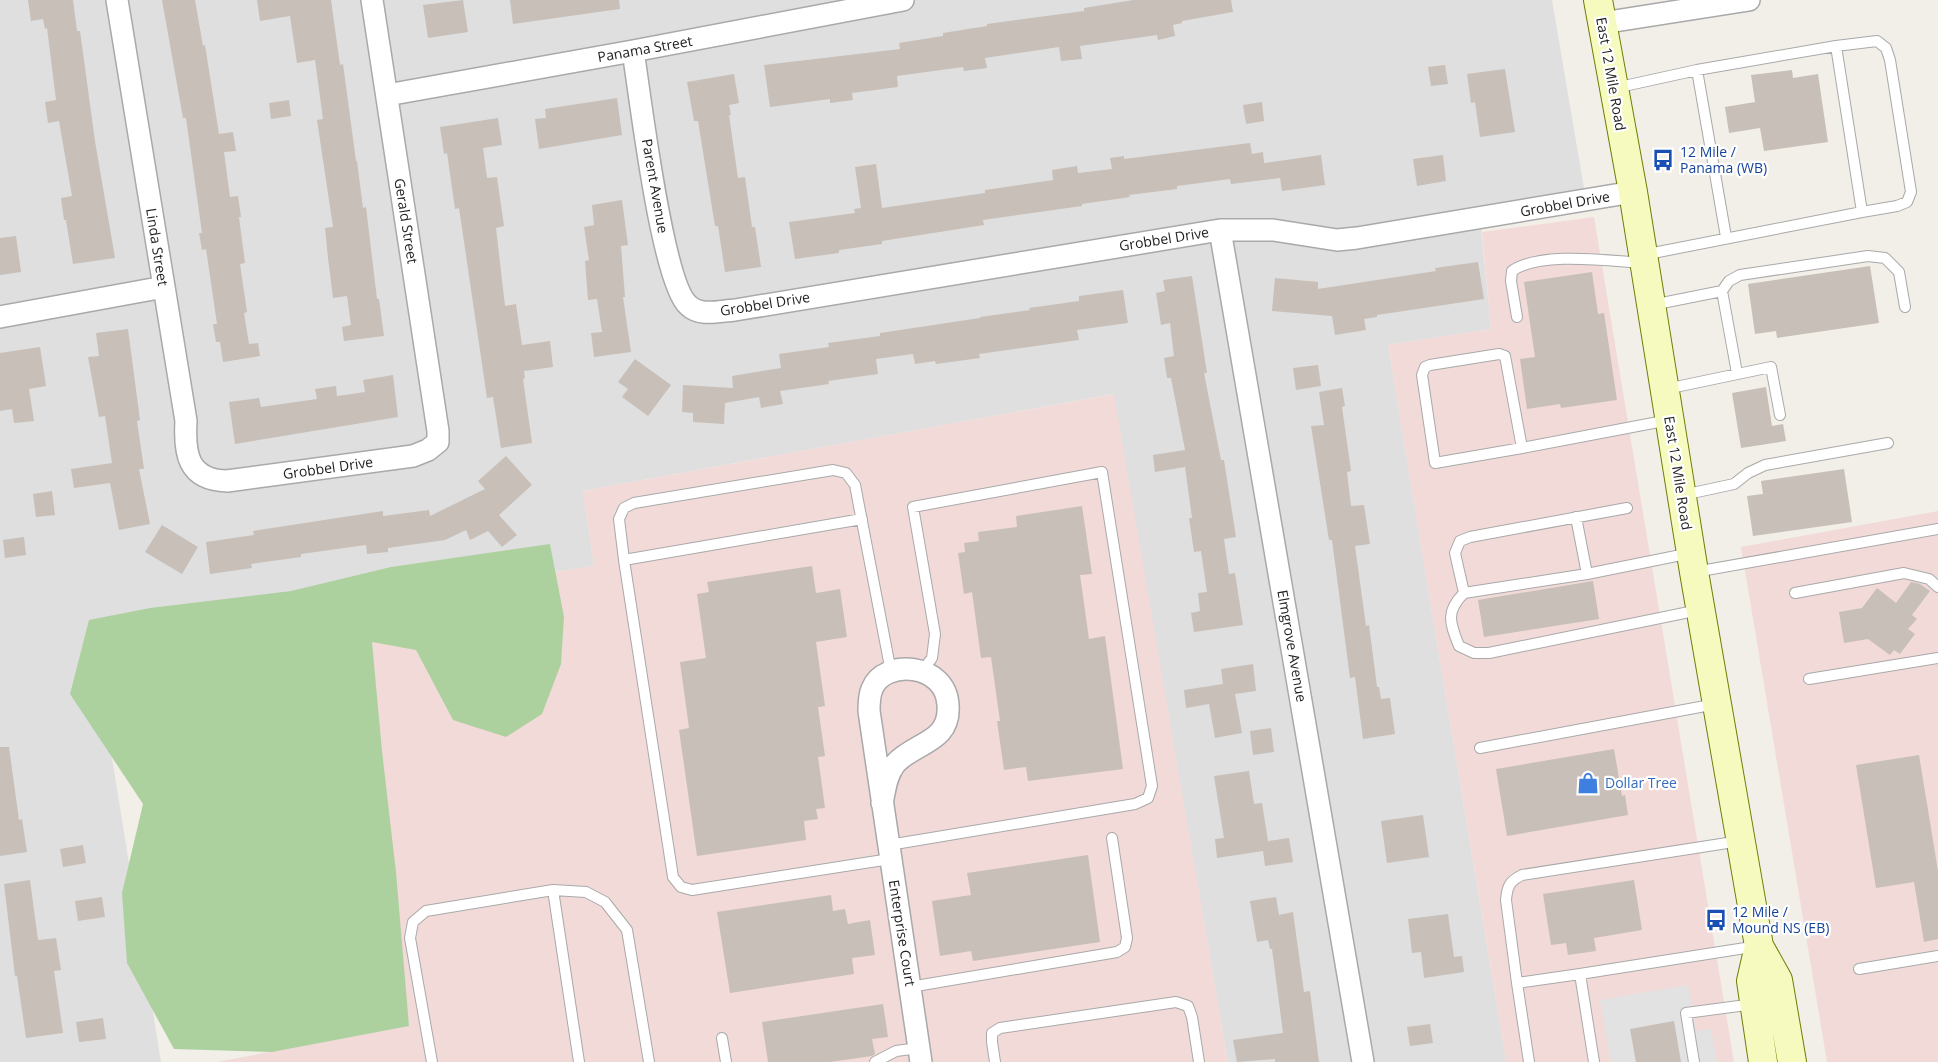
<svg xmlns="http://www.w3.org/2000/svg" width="1938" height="1062" font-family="'Open Sans',sans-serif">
<rect width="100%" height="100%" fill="#f2efe9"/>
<path fill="#e0dfdf" d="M0,0H1552L1586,200L1480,218L1491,329L1388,345L1506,1062H1228L1113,394L583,491L594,566L93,640L161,1062H0Z"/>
<path fill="#f2dad9" d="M1594,217L1734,1062H1506L1388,345L1491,329L1482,232Z
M1114,394L1228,1062H217L409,1025L345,603L594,566L583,491Z
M1938,511V1062H1827L1741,547Z"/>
<path fill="#add19e" d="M550,544L564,617L561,664L542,714L506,737L453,720L416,650L372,642L382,751L396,872L409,1026L272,1052L174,1049L127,963L122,893L143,804L70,694L89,620L150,608L291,591L391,567Z"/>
<path fill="#e2e2e2" d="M1688,985L1696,1031L1711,1029L1717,1062H1681L1674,1021L1630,1029L1636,1062H1611L1600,1000Z"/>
<path fill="#c7bfb8" d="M28,0H73L77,31H80L95,141L115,258L73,264L66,220H64L61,198L72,196L59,121L48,123L45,102L56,100L47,28L45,29L43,19L31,21Z
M162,0H195L203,46L205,45L219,134L233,132L236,151L224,152L230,197L238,196L241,217H239L245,263L240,264L247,312L244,313L249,344L258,343L260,356L223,362L220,342H216L213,324H217L206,249L202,250L199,233H202L186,118H183Z
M257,0H331L340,65L343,64L356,161H357L363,208L366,207L377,299H379L384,336L344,341L342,327L351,325L347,296L333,298L328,258L325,228L333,227L317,120L323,119L315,60L297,63L290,16L260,21Z
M463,0L468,32L428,38L423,5Z
M510,0H619L620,9L513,24Z
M1133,0H1231L1233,12L1182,21V23L1173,25L1175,36L1158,40L1157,35L1080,46L1082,59L1061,61L1059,47L985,58L987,68L964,71L963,67L897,76L898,87L852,93L853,100L830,103V99L770,107L764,65L900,49L899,43L943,36V33L987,26V24L1084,11V8Z
M1445,65L1448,84L1431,86L1428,67Z
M1505,69L1515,132L1480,137L1475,102L1471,103L1467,74Z
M1792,70L1793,78L1818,74L1828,142L1764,151L1760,128L1729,133L1725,107L1755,102L1751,75Z
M734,74L739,103L729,105L731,115H729L738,178L745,177L752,227H755L761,267L725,272L718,226H715L698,121H694L687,82Z
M617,98L622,135L539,149L535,119L546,118L545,109Z
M289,100L291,116L271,119L269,103Z
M1262,102L1264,121L1246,124L1243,105Z
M498,118L502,145L483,148L487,178L497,177L504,226L496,228L505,306L516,304L522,345L550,341L553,367L524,371L525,378L523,379L532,443L501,448L493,397L487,398L459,208L455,209L447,153L444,154L440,127Z
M1250,143L1252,154L1263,152L1264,163L1321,155L1325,185L1282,191L1280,178L1231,184L1230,179L1177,186V189L1129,195L1130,197L1082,204V206L983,220L984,225L882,241V244L839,250V253L795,259L789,222L855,213L854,209L861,208L855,167L876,164L882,208L985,193V190L1053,180L1052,170L1077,166L1078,173L1112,169L1110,158L1124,156V159Z
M1443,155L1446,181L1417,186L1413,159Z
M622,200L628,245L621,246L625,297H623L631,352L594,357L591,333L602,332L597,299L588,300L585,261L589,260L584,227L594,225L592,205Z
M16,236L21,272L0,275V238Z
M1478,262L1484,299L1377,315V317L1364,319L1366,330L1335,335L1332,316L1272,311L1275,278L1318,282V289L1436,271L1435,268Z
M1870,266L1879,323L1777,338L1776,331L1755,334L1748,284Z
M1592,272L1598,314L1604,313L1617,400L1561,408L1560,404L1527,409L1520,359L1535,357L1524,282Z
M1192,276L1207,373H1204L1221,460H1224L1236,537L1224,539L1229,574L1235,573L1243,625L1194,632L1191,613L1200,611L1198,593L1207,592L1201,551L1194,552L1189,518H1192L1185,467L1155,472L1153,455L1185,450L1171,378H1167L1164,358L1174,356L1170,323L1161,325L1156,293L1165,291L1163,280Z
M1123,290L1128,323L1077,330L1079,340L979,354L980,358L936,364L935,361L915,364L913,354L876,359L878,374L828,381L829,384L780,391L783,404L761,408L759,397L725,403L724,424L693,422V413L682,412L683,385L733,388L732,376L781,368L779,354L829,347L828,343L880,336V333L980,318V317L1030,310L1029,308L1079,301V296Z
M128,329L140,420L137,421L144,469H139L150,524L119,530L110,483L74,488L71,469L112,463L105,416L99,417L88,357L99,356L96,333Z
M40,347L46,386L29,389L34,421L14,423L12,409L0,411V353Z
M635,359L671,385L648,416L622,397L628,389L618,382Z
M1318,365L1321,386L1296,390L1293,368Z
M393,375L398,417L235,444L229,402L259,398L261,407L317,399L315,389L336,386L337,396L365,392L363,380Z
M1766,387L1772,426L1783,424L1786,441L1741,448L1732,393Z
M1342,388L1345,406L1342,407L1351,471L1347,472L1351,506L1364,505L1370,544L1355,546L1366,626L1369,625L1377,687H1379L1381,699L1390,698L1395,734L1363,739L1355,677L1350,678L1332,540H1329L1311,426L1324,425L1319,392Z
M506,456L532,485L499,515L517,535L502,547L488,531L470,540L466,530L445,540L388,548V552L367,554L366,545L301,554V557L251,564L252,568L210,574L206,542L254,535L253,531L383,511V516L429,510L430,516L485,489L478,481Z
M1844,469L1852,522L1753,536L1747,496L1763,494L1761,481Z
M52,491L55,515L36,517L33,494Z
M1082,506L1092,574L1080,575L1089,639L1105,636L1123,769L1028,781L1026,767L1004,770L997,721H1000L991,657L981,658L972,592L964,594L958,553L965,552L964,543L979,541L978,532L1017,527L1016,516Z
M162,525L198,547L182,574L145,552Z
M24,537L26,555L5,558L3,540Z
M812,566L816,593L840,589L847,637L816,642L825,706L818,707L825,756L818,757L825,808L816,809L818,819L804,821L806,840L697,856L679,730L689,728L680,662L706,658L697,594L709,592L707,582Z
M1593,581L1599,619L1484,637L1478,600Z
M1911,582L1920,584L1930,591L1912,615L1917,619L1908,629L1915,634L1900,654L1894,650L1890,655L1868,639L1844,643L1839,612L1862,608L1877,588L1896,603Z
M1253,664L1256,691L1235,694L1242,733L1215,738L1209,704L1186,708L1184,690L1223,684L1221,669Z
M1271,728L1274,752L1253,755L1250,731Z
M0,747H9L19,820L22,819L27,852L0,856Z
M1614,749L1622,796L1625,795L1628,815L1507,836L1496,769Z
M1919,755L1938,871V939L1924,942L1914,882L1876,888L1856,765Z
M1249,771L1254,804L1262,803L1268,841L1289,838L1293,862L1265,866L1263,851L1217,858L1215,839L1224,838L1214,776Z
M1423,815L1429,857L1387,863L1381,821Z
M83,845L86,863L63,867L60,849Z
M1088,855L1100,942L973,961L971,951L940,956L932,901L971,895L967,873Z
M30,880L38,940L56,938L61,970L54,971L63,1033L26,1038L17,976H15L4,884Z
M1634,880L1642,930L1594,938L1596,951L1568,955L1566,943L1551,945L1543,894Z
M831,895L833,911L845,909L848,924L870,920L875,955L852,958L854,974L730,993L717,912Z
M102,897L105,917L78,921L75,901Z
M1276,897L1279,915L1293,912L1304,992L1310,991L1319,1062H1275V1059L1237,1062L1233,1040L1283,1033L1272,949H1270L1268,940L1257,942L1250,901Z
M1448,914L1454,957L1462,956L1464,972L1424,978L1421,952L1412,953L1408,919Z
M883,1004L888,1037L872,1039L875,1054L872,1056L830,1062H768L762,1022Z
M103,1018L106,1039L79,1042L76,1022Z
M1674,1021L1681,1062H1636L1630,1029Z
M1430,1024L1433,1043L1410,1046L1407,1027Z"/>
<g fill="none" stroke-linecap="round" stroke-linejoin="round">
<g stroke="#a9a9a9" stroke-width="12">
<path id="lane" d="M1836,46L1877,41L1886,48L1890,60L1911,192L1907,202L1897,206L1862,212
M1697,70L1726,237
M1615,88L1697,70L1836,46L1862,212L1643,255
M1722,291L1729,281L1740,275L1868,256L1885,258L1899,272L1905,307
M1652,305L1722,291L1737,373
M1517,317L1511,281L1512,271C1540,251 1609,261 1643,263
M1666,389L1771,367L1780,415
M1522,448L1505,356L1499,354L1430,365L1425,367L1422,375L1435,463L1522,448L1669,420
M1683,495L1734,484L1748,473L1765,465L1888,443
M1576,517L1587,574
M1691,553L1587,574L1464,593C1445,612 1450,623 1459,646L1474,653H1489L1699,610
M624,560L862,519
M1695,572L1938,529
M1464,593L1455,553L1460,541L1470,537L1627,508
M1795,593L1904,573L1929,579L1938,587
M1809,679L1938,658
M1480,748L1716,704
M889,845L1135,804L1148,798L1152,786L1102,472L913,507L935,634L932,658L922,671
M890,859L692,890L681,887L673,877L624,560L619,519L624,508L634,503L833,470L846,473L855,485L891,672
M553,890L579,1062
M1859,969L1938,956
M1580,974L1517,983L1506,900C1507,886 1510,881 1522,875L1740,841
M1517,983L1529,1062
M910,987L1117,952L1125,947L1127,938L1112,838
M722,1038L726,1062
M432,1062L410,938L413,922L426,911L553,890L586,892L605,902L627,930L649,1062
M875,1062L896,1051L919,1048
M995,1062L992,1042V1033L1000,1028L1176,1002L1188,1006L1192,1017L1199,1062
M1594,1062L1580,974L1758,946
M1694,1062L1686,1013L1754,1004"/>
</g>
<g stroke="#a9a9a9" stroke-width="24">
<path id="street" d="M117,0L186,421C184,454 188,480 227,481L413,456L428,450L438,442V431L372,0
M1602,23L1749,0
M633,51C640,95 662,282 688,305C700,317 719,311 735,310L1220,230H1273L1337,240L1357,238L1633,192
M387,95L633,51L903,0
M1220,230L1363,1062
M0,317L164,287
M882,803C885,790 886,775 895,764C914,742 951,743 948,705C946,663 884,658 872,689C869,696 869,704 869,711L921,1062"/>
</g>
<g stroke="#707d05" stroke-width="30">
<path id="secondary" d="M1598,0L1633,192L1694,572L1759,946L1778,980L1792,1062
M1759,946L1751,981L1763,1062"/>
</g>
<use href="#lane" stroke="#fff" stroke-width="10"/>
<use href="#street" stroke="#fff" stroke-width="21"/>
<use href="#secondary" stroke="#f7fabf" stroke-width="28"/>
</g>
<defs>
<g id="bus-bare" transform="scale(1.725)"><path d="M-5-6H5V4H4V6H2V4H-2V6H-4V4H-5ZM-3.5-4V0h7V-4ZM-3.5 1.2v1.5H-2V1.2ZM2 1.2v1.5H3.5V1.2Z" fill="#1a4fb4" stroke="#fff" stroke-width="2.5" paint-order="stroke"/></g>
<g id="shop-bare" transform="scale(1.725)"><path d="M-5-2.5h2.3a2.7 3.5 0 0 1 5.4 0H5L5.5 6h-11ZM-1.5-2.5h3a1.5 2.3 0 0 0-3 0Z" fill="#3f7fe0" stroke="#fff" stroke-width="2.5" paint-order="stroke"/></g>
</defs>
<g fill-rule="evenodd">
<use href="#bus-bare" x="1663" y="160"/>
<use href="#shop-bare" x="1588" y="783"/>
<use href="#bus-bare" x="1716" y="920"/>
</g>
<g text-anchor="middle" stroke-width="4.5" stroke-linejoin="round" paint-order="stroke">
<g font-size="14" fill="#222" stroke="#fff">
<text transform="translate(645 49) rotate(-10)" y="5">Panama Street</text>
<text transform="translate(1611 74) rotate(80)" y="5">East 12 Mile Road</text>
<text transform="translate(655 186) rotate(80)" y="5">Parent Avenue</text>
<text transform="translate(1565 204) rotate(-10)" y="5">Grobbel Drive</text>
<text transform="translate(406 221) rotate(81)" y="5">Gerald Street</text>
<text transform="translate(1164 239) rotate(-9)" y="5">Grobbel Drive</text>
<text transform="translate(157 247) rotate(81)" y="5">Linda Street</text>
<text transform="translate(765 304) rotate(-9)" y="5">Grobbel Drive</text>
<text transform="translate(328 468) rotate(-8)" y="5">Grobbel Drive</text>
<text transform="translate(1678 473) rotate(81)" y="5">East 12 Mile Road</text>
<text transform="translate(1292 646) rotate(80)" y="5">Elmgrove Avenue</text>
<text transform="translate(902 933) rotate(81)" y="5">Enterprise Court</text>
</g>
<g font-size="14" fill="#164399" stroke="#fff" text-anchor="start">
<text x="1680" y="157">12 Mile /<tspan x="1680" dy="16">Panama (WB)</tspan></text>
<text x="1732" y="917">12 Mile /<tspan x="1732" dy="16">Mound NS (EB)</tspan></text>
</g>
<g font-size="14" fill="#366cbe" stroke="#fff" text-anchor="start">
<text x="1605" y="788">Dollar Tree</text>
</g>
</g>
</svg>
